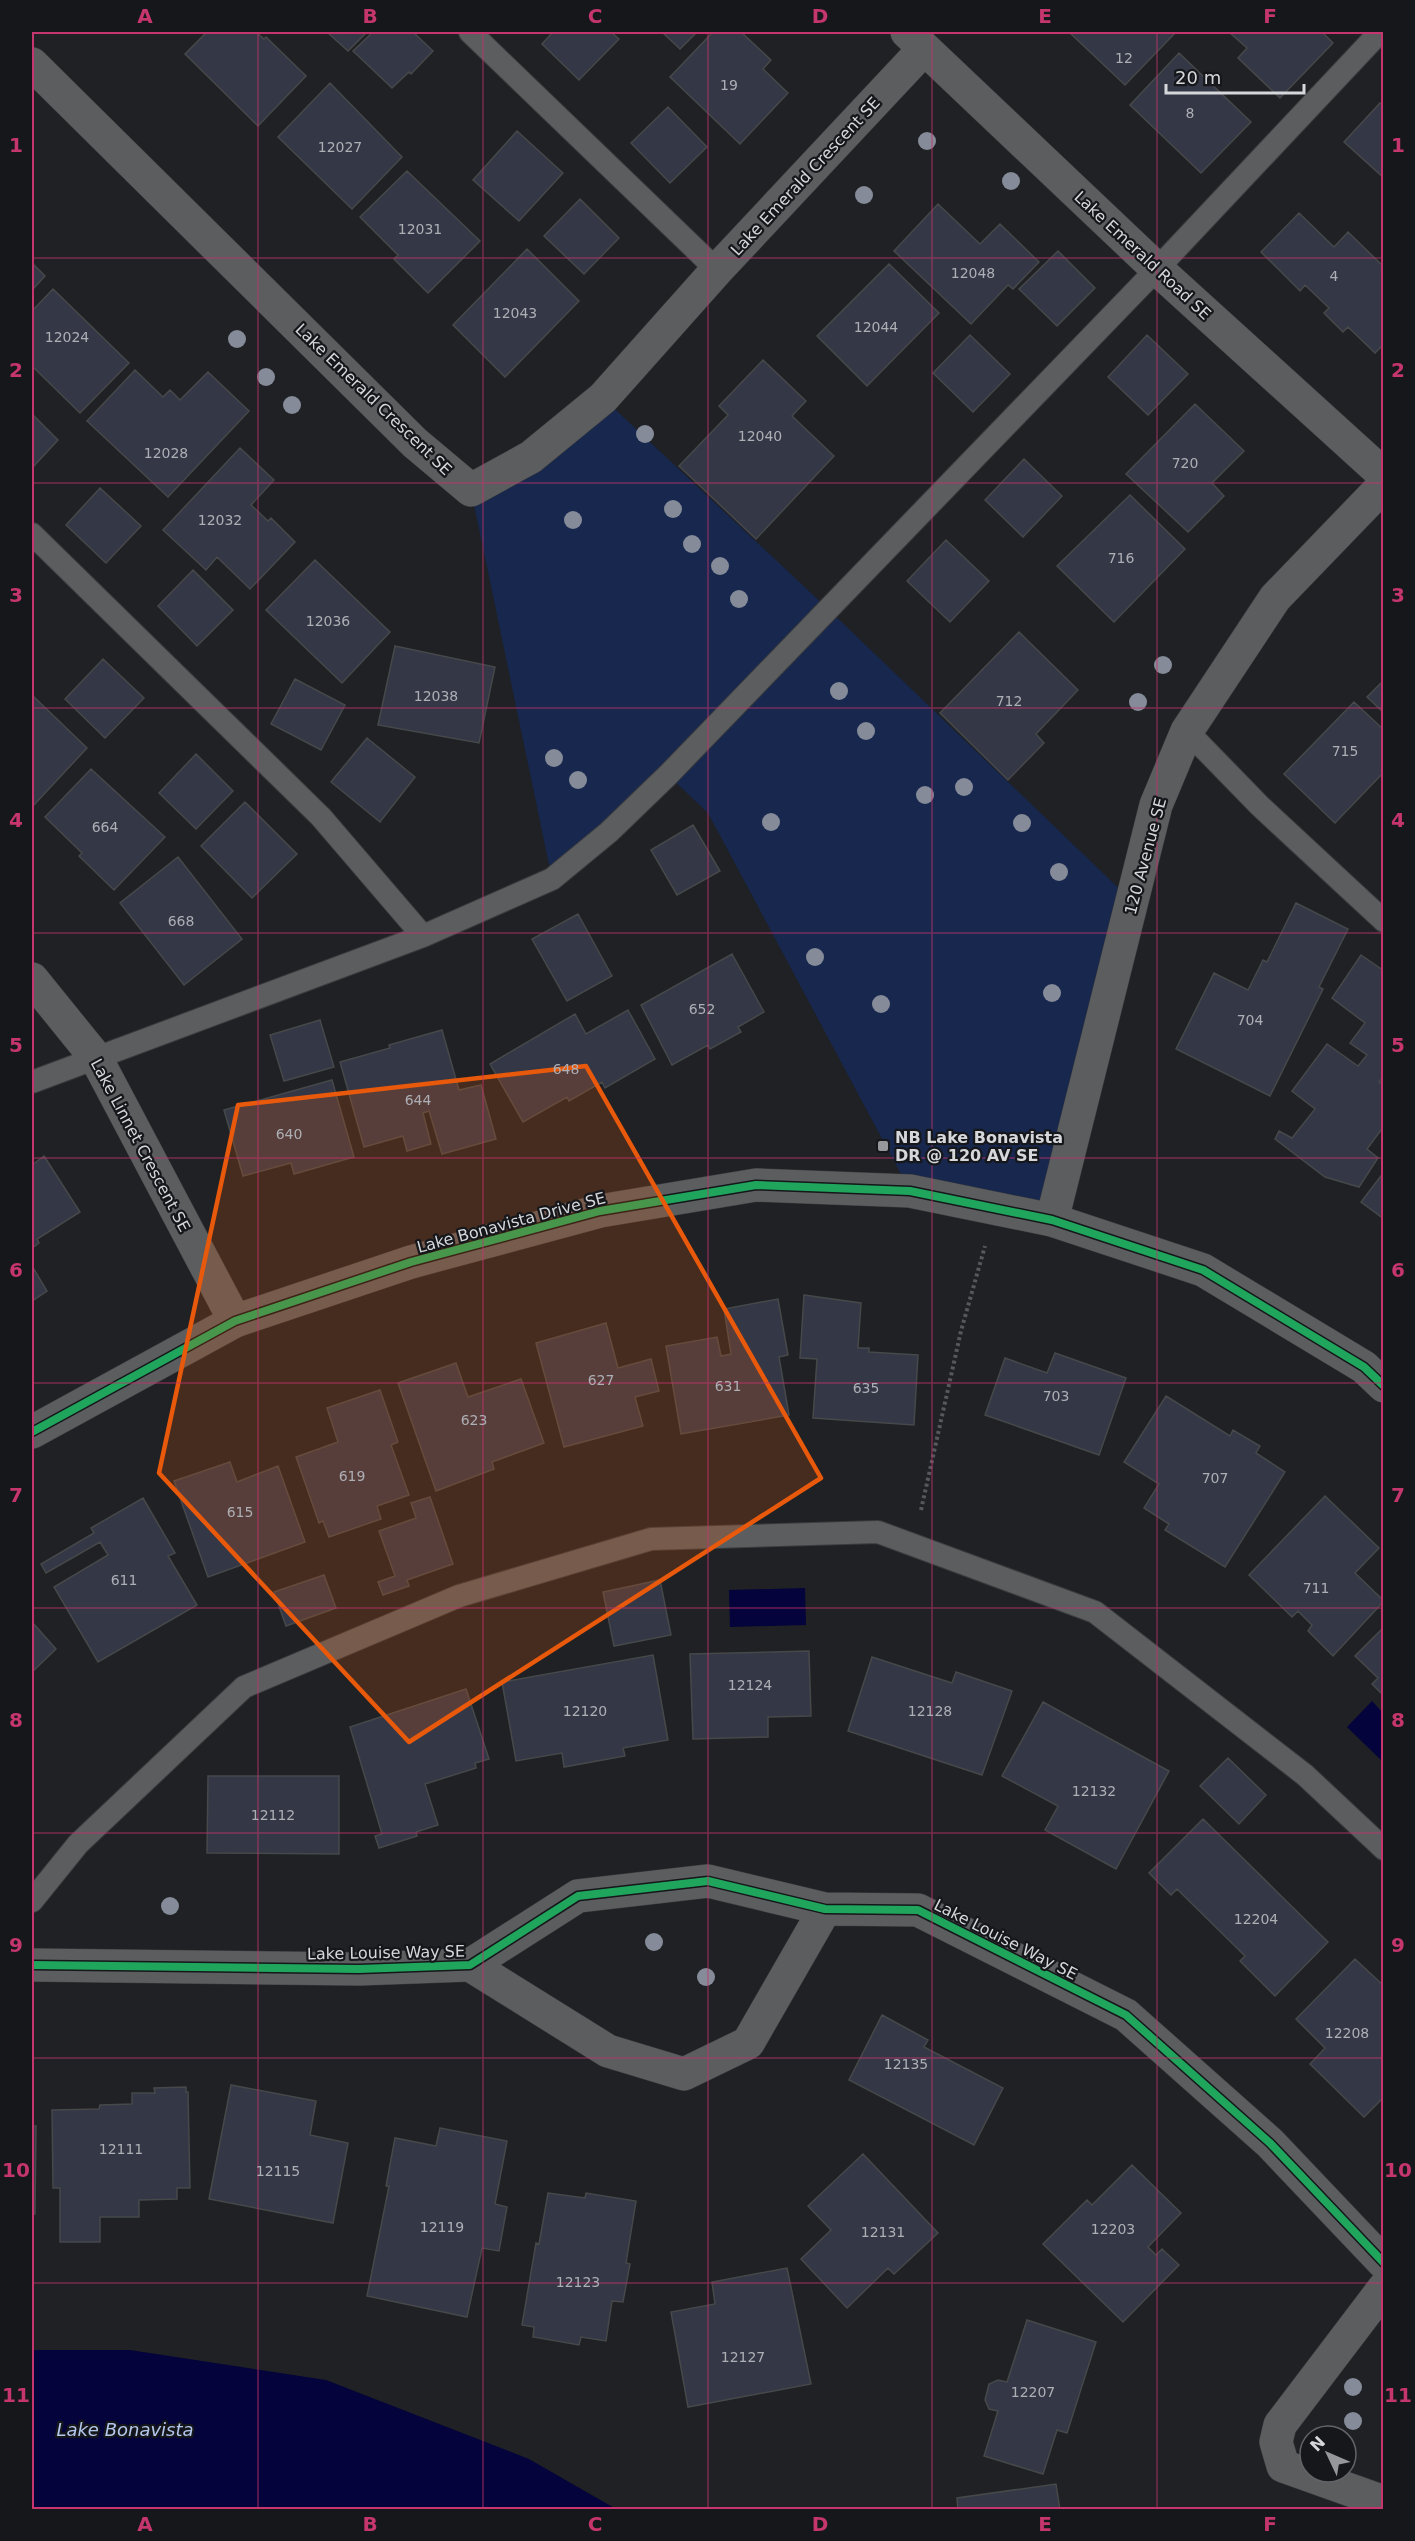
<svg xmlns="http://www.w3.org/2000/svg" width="1415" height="2541" font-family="'DejaVu Sans',sans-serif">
<rect width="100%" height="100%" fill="#1f2124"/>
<path fill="#17274e" d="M603,398L827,608L1132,901L1052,1220L910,1191L708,813L668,775L552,879L471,490Z"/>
<path fill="#04033b" d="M805,1588L806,1625L730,1627L729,1590Z
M1372,1701L1383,1713V1762L1347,1727Z
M32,2350H130L326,2380L529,2459L616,2509H32Z"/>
<path fill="#343846" stroke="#464849" stroke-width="1.5" d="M207,32H256L264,39L266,37L306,76L258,126L185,54Z
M327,32H367L348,51Z
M373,32H413L433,51L411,74L409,72L392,88L353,51Z
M553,32H611L619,39L579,80L542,44Z
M662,32H697L680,49Z
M713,32H741L771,60L763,69L788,93L740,144L670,77Z
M1069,32H1176L1125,85Z
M1229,32H1322L1333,43L1280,98L1238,58L1247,48Z
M1179,53L1251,122L1201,173L1130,105Z
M330,83L402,157L352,209L278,137Z
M1380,103L1384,106V178L1344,142Z
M668,107L707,147L670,183L631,143Z
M517,131L563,173L519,221L473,180Z
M407,171L480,241L428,293L394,259L398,255L360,217Z
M580,199L619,238L584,274L544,236Z
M938,204L980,244L1000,224L1039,262L1013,289L1008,285L971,324L894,251Z
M1299,213L1334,247L1348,232L1384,267V344L1375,353L1348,327L1343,332L1324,313L1329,308L1305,285L1300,291L1261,252Z
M527,249L579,301L505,377L453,325Z
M1058,251L1095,288L1057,326L1019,289Z
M32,263L45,276L32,290Z
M889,264L939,313L867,386L817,336Z
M53,289L129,363L80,413L32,366V311Z
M970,335L1010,374L973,412L933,373Z
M1147,335L1188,374L1148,415L1108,377Z
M763,360L806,401L792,416L834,456L756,539L679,466L728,415L719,406Z
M135,370L163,397L170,390L180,400L208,372L249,411L168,497L87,421Z
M1195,404L1244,451L1212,483L1224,496L1188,532L1126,474Z
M32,414L58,440L32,468Z
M240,448L274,480L251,505L268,521L271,518L295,542L250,589L217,557L206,570L163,530Z
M1024,459L1062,496L1023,537L985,500Z
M100,488L141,526L106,563L66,525Z
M1130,495L1185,549L1114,622L1057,566Z
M946,540L989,581L950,622L907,581Z
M315,560L390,632L342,683L266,610Z
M193,570L233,610L197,646L158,606Z
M1019,632L1078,690L1036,734L1044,743L1008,780L940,713Z
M395,646L495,667L479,743L378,725Z
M103,659L144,698L105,738L65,699Z
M295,679L345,705L321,750L271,724Z
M1384,680V713L1367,697Z
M32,695L87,748L33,806L32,805Z
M1354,702L1384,730V772L1335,823L1284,774Z
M367,738L415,777L380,822L331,782Z
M196,754L233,791L196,829L159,793Z
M91,769L165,837L114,890L79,856L82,853L45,817Z
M245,802L297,854L252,898L201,846Z
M693,825L720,871L677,895L651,850Z
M178,857L242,939L184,985L120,903Z
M1296,903L1348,929L1319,987L1323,989L1270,1096L1176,1049L1214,973L1248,990L1263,960L1267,962Z
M578,914L612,976L567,1001L532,939Z
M732,954L764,1012L738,1027L741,1032L710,1049L708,1045L672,1065L641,1005Z
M1361,955L1384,971V1076L1379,1082L1384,1085V1126L1367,1149L1378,1158L1359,1187L1325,1177L1275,1139L1279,1131L1292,1138L1315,1109L1292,1091L1327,1044L1358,1066L1367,1055L1350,1043L1365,1023L1332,998Z
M628,1010L655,1059L605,1088L602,1082L569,1101L567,1097L523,1122L490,1064L575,1014L586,1034Z
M320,1020L334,1067L284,1081L270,1035Z
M442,1030L459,1090L481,1085L496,1139L442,1154L429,1111L423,1113L431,1144L407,1151L403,1136L364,1147L340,1062L390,1048L389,1045Z
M332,1080L354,1157L294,1174L291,1163L243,1176L224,1110Z
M44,1156L80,1212L37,1239L39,1243L32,1248V1165Z
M1384,1172V1219L1361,1202Z
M32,1266L47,1291L32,1301Z
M804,1295L861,1303L858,1348H869V1352L918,1355L914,1425L813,1418L817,1359L800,1358Z
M778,1299L788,1355L779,1357L789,1415L681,1434L666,1346L717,1337L721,1356L731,1354L724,1309Z
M606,1323L618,1368L651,1359L659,1391L635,1397L643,1426L564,1447L536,1343Z
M1055,1353L1126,1378L1099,1455L985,1415L1005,1358L1047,1373Z
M456,1363L468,1397L521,1379L544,1443L492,1462L494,1469L436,1491L398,1383Z
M380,1390L398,1442L391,1445L409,1495L377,1506L381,1519L329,1537L323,1521L319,1523L296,1457L338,1442L327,1408Z
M1166,1396L1230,1436L1233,1430L1260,1446L1256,1453L1285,1472L1225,1567L1165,1530L1169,1524L1144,1508L1159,1484L1124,1462Z
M230,1462L237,1482L278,1466L305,1542L208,1577L174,1481Z
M1325,1496L1379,1548L1355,1573L1384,1601L1333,1656L1308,1631L1312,1625L1298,1611L1292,1617L1249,1575Z
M430,1497L453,1564L407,1580L409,1586L383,1595L378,1582L395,1576L379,1531L416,1518L411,1503Z
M143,1498L175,1553L168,1556L197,1605L98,1662L54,1587L108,1555L100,1542L46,1573L41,1564L94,1533L91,1528Z
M324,1575L336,1608L286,1626L274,1592Z
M660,1580L671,1635L614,1646L603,1592Z
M32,1622L56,1649L32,1672Z
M1384,1627V1696L1372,1684L1378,1678L1355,1656Z
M809,1651L811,1716L768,1717V1737L693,1739L690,1654Z
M653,1655L668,1740L623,1748L625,1756L564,1767L562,1753L516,1761L502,1682Z
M872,1657L952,1683L956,1672L1012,1691L982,1775L848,1731Z
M466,1689L489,1759L475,1763L476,1768L425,1784L438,1825L416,1832L417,1836L379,1848L375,1836L382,1834L350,1727Z
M1043,1702L1169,1771L1116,1869L1045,1830L1058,1806L1002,1776Z
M1228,1758L1266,1795L1239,1824L1200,1786Z
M208,1776H339V1854L207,1853Z
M1203,1819L1328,1942L1275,1996L1240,1961L1245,1956L1177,1889L1171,1895L1149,1873Z
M1355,1959L1384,1986V2097L1364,2117L1310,2064L1325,2048L1296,2019Z
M882,2015L928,2040L924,2047L1003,2088L974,2145L849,2080Z
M231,2085L316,2101L310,2135L348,2143L333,2223L209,2199Z
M186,2087V2092H188L190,2188H177V2199L139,2200V2217H100V2242H60V2188H53L52,2110L99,2109L100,2105L132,2104V2093H155L154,2088Z
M32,2126H36L35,2214H32Z
M440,2128L507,2141L495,2204L507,2207L499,2251L482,2248L467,2317L367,2296L389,2186H386L395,2138L436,2146Z
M863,2154L938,2233L894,2274L888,2268L847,2308L801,2259L831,2230L808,2206Z
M1132,2165L1181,2213L1148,2247L1156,2255L1162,2249L1179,2265L1123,2322L1043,2244L1087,2200L1092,2205Z
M548,2193L585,2198L586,2193L636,2201L626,2263L630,2264L623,2302L612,2301L606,2341L581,2337L579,2345L533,2337L534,2327L522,2325L536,2243L539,2244Z
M787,2268L811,2384L688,2407L671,2312L715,2304L712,2282Z
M1027,2320L1096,2342L1067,2433L1057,2430L1043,2474L984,2456L998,2411L989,2409L985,2400L989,2384L998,2380L1007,2382Z
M1056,2484L1060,2510H958L957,2498Z"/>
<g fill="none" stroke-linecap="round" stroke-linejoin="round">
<g stroke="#3a3c3e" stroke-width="24">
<path id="lane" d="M470,32L717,270
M32,534L321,817L423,936
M1187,731L1260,806L1384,921
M32,1082L423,936L552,879L609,832L668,775L1157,269L1380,32
M32,1901L78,1844L244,1687L459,1596L651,1539L878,1532L1095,1612L1305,1775L1384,1849"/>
</g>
<g stroke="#3a3c3e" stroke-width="34">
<path id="street" d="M907,32L1157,269L1384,475
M32,64L415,443L471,490L531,457L603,398L717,270L924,49
M32,979L96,1058L235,1321
M1052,1220L1156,805L1187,731L1275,598L1384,485
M32,1965L359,1969L470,1965L578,1896L708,1881L825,1909L918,1910L1126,2015L1270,2143L1384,2263
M470,1965L608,2051L684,2074L748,2043L825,1909
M1384,2288L1280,2425L1276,2442L1283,2466L1384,2502"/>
</g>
<g stroke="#3a3c3e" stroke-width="34">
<path id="secondary" d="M32,1432L235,1321L411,1262L600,1211L756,1185L910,1191L1052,1220L1203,1270L1364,1367L1384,1386"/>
</g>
<path stroke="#57585b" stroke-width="4" stroke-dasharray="3 3" stroke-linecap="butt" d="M921,1510L961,1331L985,1246"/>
<use href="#lane" stroke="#5c5d5f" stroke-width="22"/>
<use href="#street" stroke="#5c5d5f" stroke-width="33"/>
<use href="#secondary" stroke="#5c5d5f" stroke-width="33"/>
<g stroke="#15171b" stroke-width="11">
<path id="cycleway" d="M32,1432L235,1321L411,1262L600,1211L756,1185L910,1191L1052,1220L1203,1270L1364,1367L1384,1386
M32,1965L359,1969L470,1965L578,1896L708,1881L825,1909L918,1910L1126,2015L1270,2143L1384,2263"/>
</g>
<use href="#cycleway" stroke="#20a55d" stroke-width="8"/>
</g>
<g fill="#858b98">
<circle cx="927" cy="141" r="9"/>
<circle cx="1011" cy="181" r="9"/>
<circle cx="864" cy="195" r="9"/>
<circle cx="237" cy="339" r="9"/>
<circle cx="266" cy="377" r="9"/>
<circle cx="292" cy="405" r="9"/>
<circle cx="645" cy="434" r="9"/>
<circle cx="673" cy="509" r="9"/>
<circle cx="573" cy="520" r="9"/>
<circle cx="692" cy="544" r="9"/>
<circle cx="720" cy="566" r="9"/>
<circle cx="739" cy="599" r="9"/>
<circle cx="1163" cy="665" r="9"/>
<circle cx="839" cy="691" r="9"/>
<circle cx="1138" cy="702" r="9"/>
<circle cx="866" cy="731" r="9"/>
<circle cx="554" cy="758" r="9"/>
<circle cx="578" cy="780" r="9"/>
<circle cx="964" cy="787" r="9"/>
<circle cx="925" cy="795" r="9"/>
<circle cx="771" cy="822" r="9"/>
<circle cx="1022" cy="823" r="9"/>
<circle cx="1059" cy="872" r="9"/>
<circle cx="815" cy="957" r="9"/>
<circle cx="1052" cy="993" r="9"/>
<circle cx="881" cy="1004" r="9"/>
<circle cx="170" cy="1906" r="9"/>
<circle cx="654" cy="1942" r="9"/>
<circle cx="706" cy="1977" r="9"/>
<circle cx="1353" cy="2387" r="9"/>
<circle cx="1353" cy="2421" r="9"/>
</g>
<path fill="#e8590c" fill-opacity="0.2" stroke="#e8590c" stroke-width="4.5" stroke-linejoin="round" d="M586,1066L821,1478L409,1742L159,1473L238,1105Z"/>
<path fill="none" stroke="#c5356e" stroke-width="1.5" stroke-opacity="0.55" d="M258,32V2510M483,32V2510M708,32V2510M932,32V2510M1157,32V2510M32,258H1384M32,483H1384M32,708H1384M32,933H1384M32,1158H1384M32,1383H1384M32,1608H1384M32,1833H1384M32,2058H1384M32,2283H1384"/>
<rect fill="#95979a" stroke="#15171b" stroke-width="2" x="877" y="1140" width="12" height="12" rx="3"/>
<g text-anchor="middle" stroke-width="4.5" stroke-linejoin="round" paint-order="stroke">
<g font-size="14" fill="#adafb5">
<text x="1124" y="63">12</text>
<text x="729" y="90">19</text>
<text x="1190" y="118">8</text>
<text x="340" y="152">12027</text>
<text x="420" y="234">12031</text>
<text x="973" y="278">12048</text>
<text x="1334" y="281">4</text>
<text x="515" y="318">12043</text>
<text x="876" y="332">12044</text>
<text x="67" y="342">12024</text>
<text x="760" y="441">12040</text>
<text x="166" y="458">12028</text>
<text x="1185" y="468">720</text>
<text x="220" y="525">12032</text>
<text x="1121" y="563">716</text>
<text x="328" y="626">12036</text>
<text x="436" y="701">12038</text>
<text x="1009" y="706">712</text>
<text x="1345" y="756">715</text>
<text x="105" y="832">664</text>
<text x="181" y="926">668</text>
<text x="702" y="1014">652</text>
<text x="1250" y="1025">704</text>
<text x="566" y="1074">648</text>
<text x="418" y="1105">644</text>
<text x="289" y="1139">640</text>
<text x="601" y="1385">627</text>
<text x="728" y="1391">631</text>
<text x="866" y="1393">635</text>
<text x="1056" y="1401">703</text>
<text x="474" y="1425">623</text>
<text x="352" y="1481">619</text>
<text x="1215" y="1483">707</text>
<text x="240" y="1517">615</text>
<text x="124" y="1585">611</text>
<text x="1316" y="1593">711</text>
<text x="750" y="1690">12124</text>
<text x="585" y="1716">12120</text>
<text x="930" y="1716">12128</text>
<text x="1094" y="1796">12132</text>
<text x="273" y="1820">12112</text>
<text x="1256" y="1924">12204</text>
<text x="1347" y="2038">12208</text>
<text x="906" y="2069">12135</text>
<text x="121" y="2154">12111</text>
<text x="278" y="2176">12115</text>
<text x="442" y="2232">12119</text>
<text x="1113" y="2234">12203</text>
<text x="883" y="2237">12131</text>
<text x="578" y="2287">12123</text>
<text x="743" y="2362">12127</text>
<text x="1033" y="2397">12207</text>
</g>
<g font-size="16" fill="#d5d7da" stroke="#15171b">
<text transform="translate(805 176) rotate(-47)" y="6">Lake Emerald Crescent SE</text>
<text transform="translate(1143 255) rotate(43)" y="6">Lake Emerald Road SE</text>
<text transform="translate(374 399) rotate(44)" y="6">Lake Emerald Crescent SE</text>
<text transform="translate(1145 856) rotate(-75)" y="6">120 Avenue SE</text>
<text transform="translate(141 1145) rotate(62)" y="6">Lake Linnet Crescent SE</text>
<text transform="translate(511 1222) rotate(-15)" y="6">Lake Bonavista Drive SE</text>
<text transform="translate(1006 1939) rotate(27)" y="6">Lake Louise Way SE</text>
<text transform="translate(386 1952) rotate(-1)" y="6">Lake Louise Way SE</text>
</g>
<g font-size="16" font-weight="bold" fill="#d5d7da" stroke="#15171b" text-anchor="start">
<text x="895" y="1143">NB Lake Bonavista<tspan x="895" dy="18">DR @ 120 AV SE</tspan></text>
</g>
<g font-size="18" font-style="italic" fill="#b4c7ed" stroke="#15171b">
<text x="125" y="2436">Lake Bonavista</text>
</g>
</g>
<rect width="1415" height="2541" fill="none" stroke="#15171b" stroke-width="66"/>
<g transform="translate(1328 2454) rotate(314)"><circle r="28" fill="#15171b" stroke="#626467" stroke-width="1.5"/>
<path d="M0-4.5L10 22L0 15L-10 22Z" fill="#95979a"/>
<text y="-9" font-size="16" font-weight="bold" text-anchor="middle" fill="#d5d7da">N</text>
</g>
<path d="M1166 84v9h138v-9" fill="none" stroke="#d5d7da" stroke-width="3"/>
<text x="1175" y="84" font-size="18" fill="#d5d7da" stroke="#15171b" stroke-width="4.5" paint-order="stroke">20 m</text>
<rect x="33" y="33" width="1349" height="2475" fill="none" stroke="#c5356e" stroke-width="2"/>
<g font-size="20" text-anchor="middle" font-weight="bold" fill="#c5356e">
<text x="145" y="23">A</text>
<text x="370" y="23">B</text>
<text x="595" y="23">C</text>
<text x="820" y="23">D</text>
<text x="1045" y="23">E</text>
<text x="1270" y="23">F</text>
<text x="16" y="152">1</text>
<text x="1398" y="152">1</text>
<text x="16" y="377">2</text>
<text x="1398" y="377">2</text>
<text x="16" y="602">3</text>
<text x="1398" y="602">3</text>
<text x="16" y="827">4</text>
<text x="1398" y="827">4</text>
<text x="16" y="1052">5</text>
<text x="1398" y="1052">5</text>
<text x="16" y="1277">6</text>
<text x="1398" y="1277">6</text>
<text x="16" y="1502">7</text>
<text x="1398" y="1502">7</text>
<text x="16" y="1727">8</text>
<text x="1398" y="1727">8</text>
<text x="16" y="1952">9</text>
<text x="1398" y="1952">9</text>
<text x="16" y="2177">10</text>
<text x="1398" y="2177">10</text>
<text x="16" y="2402">11</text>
<text x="1398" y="2402">11</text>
<text x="145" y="2531">A</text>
<text x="370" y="2531">B</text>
<text x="595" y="2531">C</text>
<text x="820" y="2531">D</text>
<text x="1045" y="2531">E</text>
<text x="1270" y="2531">F</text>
</g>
</svg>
